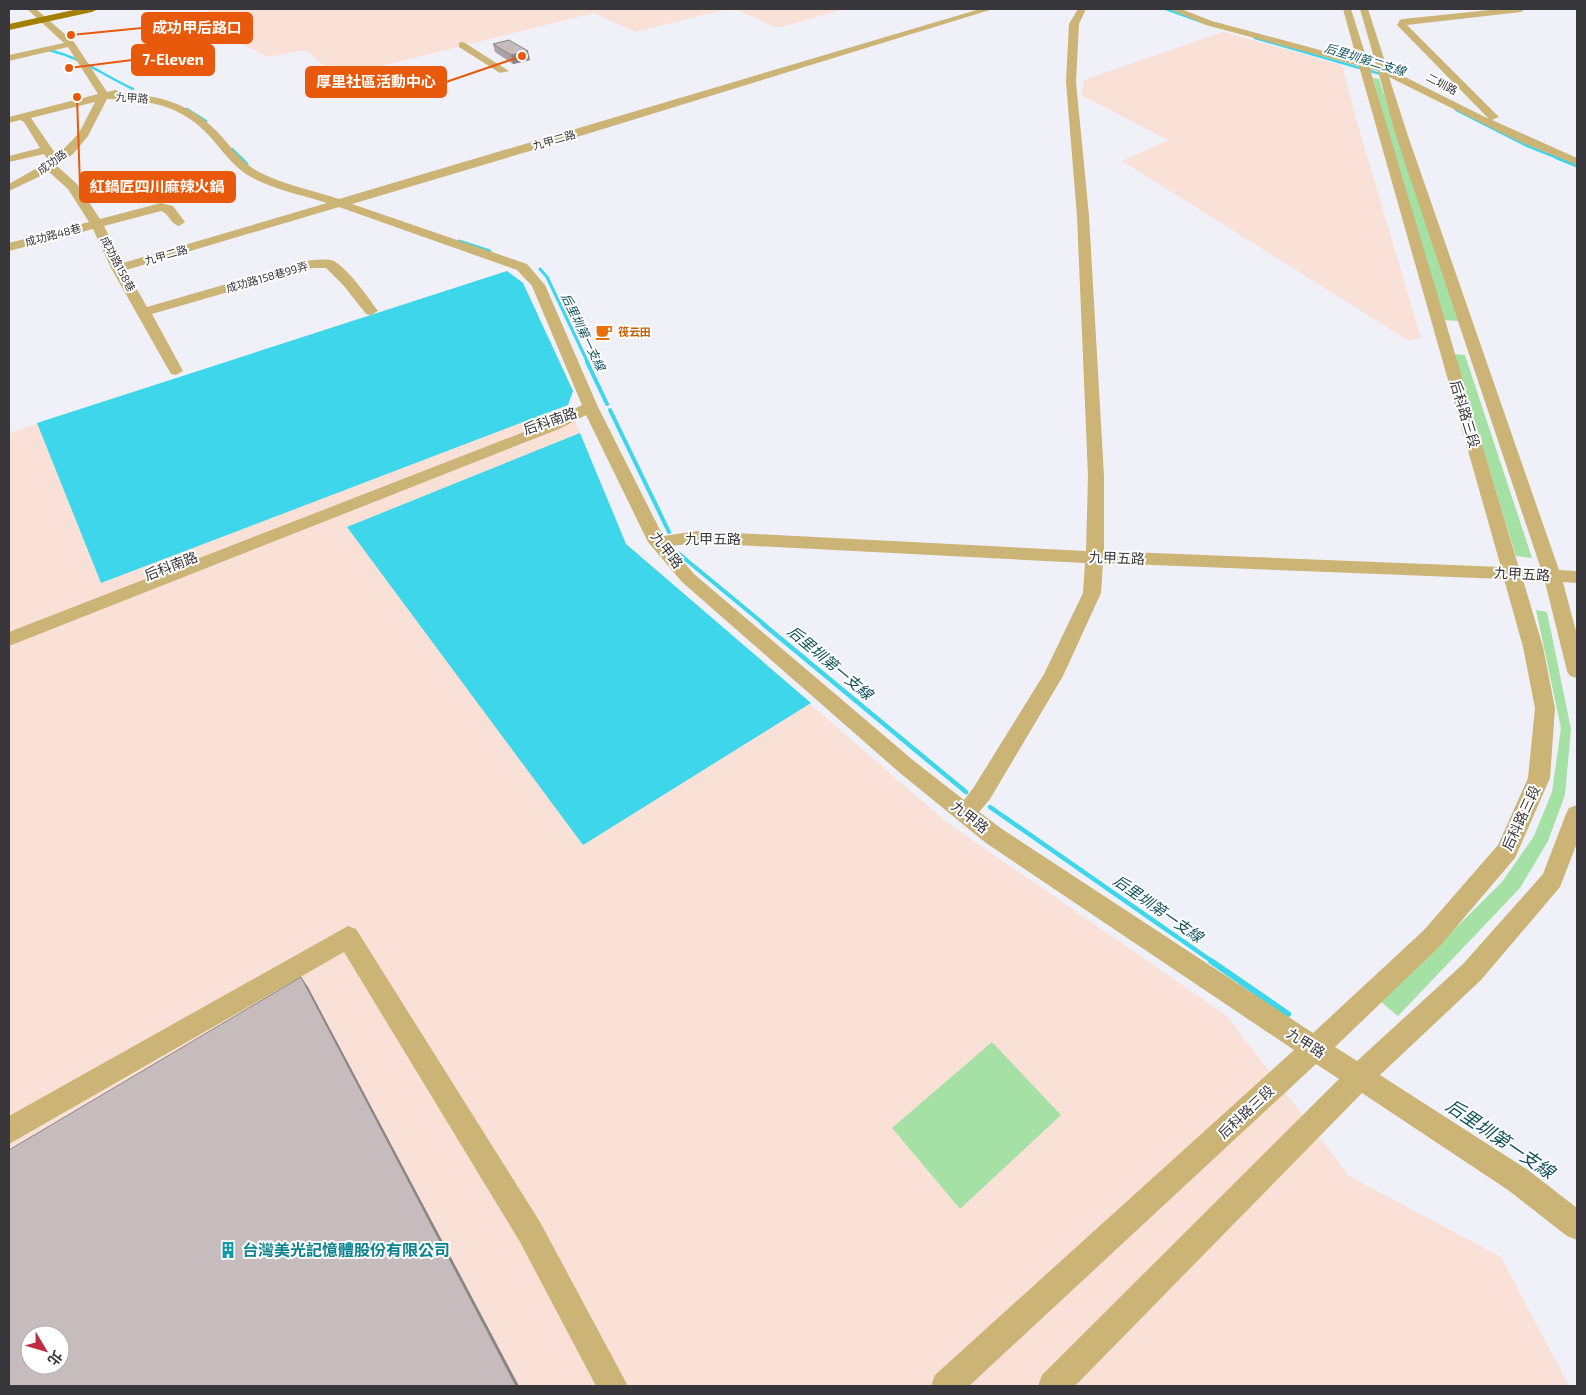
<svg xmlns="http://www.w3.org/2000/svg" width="1586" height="1395" font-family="'Exo 2','Noto Sans TC',sans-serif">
<rect width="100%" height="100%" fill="#f0f0f9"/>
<path fill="#fae1d7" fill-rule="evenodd" d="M207,9H728L635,32L594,13L338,77L305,50L268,57L230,38L181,46L152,28L214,14Z
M735,9H845L777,28Z
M1223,32L1342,65L1357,122L1421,338L1409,341L1122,161L1168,140L1081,95L1084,80Z
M507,271L523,283L573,391L568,405L626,544L945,821L1227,1016L1349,1176L1501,1257L1569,1386H9V433ZM30,1335H60V1365H30Z"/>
<path fill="#a5e1a5" d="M1373,78L1379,79L1458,321L1442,320Z
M1454,354L1465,355L1532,558L1516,556Z
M1536,610L1547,612L1571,729L1565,795L1548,841L1520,888L1398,1016L1381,1002L1502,882L1534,836L1552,792L1561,728Z
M992,1042L1061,1115L960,1209L892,1128Z"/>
<path fill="#3dd6eb" d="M507,271L523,283L573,391L568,405L101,583L37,423Z
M580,433L626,544L811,703L583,845L347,527Z"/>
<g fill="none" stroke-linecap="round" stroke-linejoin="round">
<path stroke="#3dd6eb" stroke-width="2.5" d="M1166,9L1202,22
M1255,38L1384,75
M49,50C82,58 103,75 133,89
M187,109L206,121
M1456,110L1525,145L1560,159
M232,149L242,159"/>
<path stroke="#3dd6eb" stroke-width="3" d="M241,158L247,164
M1557,158L1577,166
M459,241L490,251
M540,269L547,277L588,363"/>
<path stroke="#3dd6eb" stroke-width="4" d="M587,362L607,404
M610,410L669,532
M678,553L765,625"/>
<path stroke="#3dd6eb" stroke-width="4.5" d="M763,624L966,792
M990,807L1213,962"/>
<path stroke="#3dd6eb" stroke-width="6" d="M1211,961L1288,1014"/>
<path fill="#ccb477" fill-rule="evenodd" d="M27,9H36L74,42L107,92L116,90L121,93C165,96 194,105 223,138C233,150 245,165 259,172C282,184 314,191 339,199L980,9H993L577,137L352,204L527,264L545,285L598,407L663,536L698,531L1086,551L1088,476L1077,216L1066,82L1069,24L1078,9H1086L1079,24L1076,82L1089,216L1104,476V551L1501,567L1359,66L1206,25L1170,9H1181L1212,21L1357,60L1343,9H1351L1368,63L1376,65L1360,9H1368L1387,68L1489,119L1397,25L1400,20L1403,19L1499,9H1525L1521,12L1407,25L1499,117L1492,120L1577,158V165L1518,141L1389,77L1408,136L1559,570L1577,571V583L1563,582L1577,635V678L1570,676L1567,671L1545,582L1523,580L1543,647L1555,708L1550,778L1515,858L1440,946L1335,1047L1357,1061L1463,964L1543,874L1566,814L1569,808L1577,805V843L1560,887L1481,980L1380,1075L1528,1170L1577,1208V1240L1567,1236L1508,1190L1362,1093L1075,1386H1038L1042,1375L1339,1079L1316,1064L969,1386H931L935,1375L1294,1050L986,843L900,773L682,582L648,542L586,415L559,429L9,646V632L547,423L582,405L532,286L517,270L339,207L126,270L147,307L306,261C313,260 327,258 334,261C349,270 368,297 378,311L371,315L366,314L344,286L326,268H312L152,314L183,371L176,375L171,374L111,268L93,229L9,251V243L89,222L68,189L49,172L9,191V184L49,161L44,154L9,162V156L40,148L24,122L20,120L9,123V117L98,94L68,47L9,61V55L64,43ZM1370,69L1378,71L1396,136L1541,569L1519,568ZM107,99C151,100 183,105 213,140C224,153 236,169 251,177C272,189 303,195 327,203L123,263L104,226L161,211C169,213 170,224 179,226L185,222L173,206L161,203L100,219L77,184L57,166L73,154L88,136ZM95,102L79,133L57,156L31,118ZM698,543L1085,563L1083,593L1044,674L974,787L964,800L914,761L694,574L670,546ZM1103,563L1504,579L1523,647L1535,708L1528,778L1498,845L1424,930L1313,1033L1002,829L979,812L990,799L1063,676L1101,593Z
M462,42L465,43L509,71L500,73L459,47V43Z
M348,926L356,929L540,1222L628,1386H596L520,1242L344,952L9,1144V1116Z"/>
<path fill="#a48000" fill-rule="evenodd" d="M78,9H98L92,12L9,30V24Z"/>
</g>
<path fill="#aaa2a3" d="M493,44L530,60L513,64L495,52Z"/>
<path fill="#8b8485" d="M528,51L530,60L513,64L511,55Z
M301,977L308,987L519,1386H516Z"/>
<path fill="#c6bcbe" stroke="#8b8485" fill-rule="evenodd" d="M509,40L528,51L511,55L493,44Z
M301,977L516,1386H9V1150ZM30,1335H60V1365H30Z"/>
<defs>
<g id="cafe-bare" transform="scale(1.35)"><path d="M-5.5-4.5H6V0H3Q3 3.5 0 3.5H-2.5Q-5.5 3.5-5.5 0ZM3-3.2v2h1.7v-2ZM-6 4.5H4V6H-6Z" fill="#e8710a" stroke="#fff" stroke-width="2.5" paint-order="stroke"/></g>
<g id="building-bare" transform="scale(1.35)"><path d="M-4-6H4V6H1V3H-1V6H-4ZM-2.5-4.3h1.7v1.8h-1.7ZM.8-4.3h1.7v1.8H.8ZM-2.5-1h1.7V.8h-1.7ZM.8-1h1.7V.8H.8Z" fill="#0f9aa8" stroke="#fff" stroke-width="2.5" paint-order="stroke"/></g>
</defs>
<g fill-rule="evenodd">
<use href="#cafe-bare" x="604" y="332"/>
<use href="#building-bare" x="228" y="1250"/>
</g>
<g text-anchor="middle" stroke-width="4" stroke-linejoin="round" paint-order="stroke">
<g font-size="11" fill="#37363a" stroke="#fff">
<text transform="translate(1442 84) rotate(27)" y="4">二圳路</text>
<text transform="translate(132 98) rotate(4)" y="4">九甲路</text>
<text transform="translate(554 140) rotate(-16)" y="4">九甲二路</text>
<text transform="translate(52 162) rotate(-36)" y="4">成功路</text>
<text transform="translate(53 235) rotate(-15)" y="4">成功路48巷</text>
<text transform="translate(166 255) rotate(-16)" y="4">九甲二路</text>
<text transform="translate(118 264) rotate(62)" y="4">成功路158巷</text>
<text transform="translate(267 277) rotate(-16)" y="4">成功路158巷99弄</text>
</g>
<g font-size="11" font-weight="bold" fill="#c56008" stroke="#fff" text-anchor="start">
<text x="618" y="336">筏云田</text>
</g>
<g font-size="12" font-style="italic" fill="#11515a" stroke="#fff">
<text transform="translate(1365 60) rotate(17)" y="4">后里圳第二支線</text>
<text transform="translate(583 332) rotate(64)" y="4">后里圳第一支線</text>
</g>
<g font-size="14" fill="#37363a" stroke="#fff">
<text transform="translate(1465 414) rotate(73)" y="5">后科路三段</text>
<text transform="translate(550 421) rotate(-19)" y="5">后科南路</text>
<text x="713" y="544">九甲五路</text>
<text transform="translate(667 550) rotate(53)" y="5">九甲路</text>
<text transform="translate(1117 558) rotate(2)" y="5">九甲五路</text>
<text transform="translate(171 566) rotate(-21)" y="5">后科南路</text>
<text transform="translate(1522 574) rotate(3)" y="5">九甲五路</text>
<text transform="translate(970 817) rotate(38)" y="5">九甲路</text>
<text transform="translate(1521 818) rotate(-65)" y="5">后科路三段</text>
<text transform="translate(1306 1043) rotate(32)" y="5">九甲路</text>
<text transform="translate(1246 1112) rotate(-43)" y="5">后科路三段</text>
</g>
<g font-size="15" font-style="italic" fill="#11515a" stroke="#fff">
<text transform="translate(830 663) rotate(40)" y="5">后里圳第一支線</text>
<text transform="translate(1158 909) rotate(35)" y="5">后里圳第一支線</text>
</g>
<g font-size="16" font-weight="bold" fill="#0d838f" stroke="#fff" text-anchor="start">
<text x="242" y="1256">台灣美光記憶體股份有限公司</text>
</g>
<g font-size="18" font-style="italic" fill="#11515a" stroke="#fff">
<text transform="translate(1500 1139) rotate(34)" y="6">后里圳第一支線</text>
</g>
</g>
<path fill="none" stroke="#e8590c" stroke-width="2" d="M71 35L142 28M69 68L132 60M522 56L446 82M77 97L80 187"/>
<g fill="#e8590c" stroke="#fff" stroke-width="2">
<circle cx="71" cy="35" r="5"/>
<circle cx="69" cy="68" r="5"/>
<circle cx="522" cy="56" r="5"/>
<circle cx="77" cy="97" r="5"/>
</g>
<g fill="#e8590c" stroke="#e8590c" stroke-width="2">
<rect x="142" y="13" width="110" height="30" rx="5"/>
<rect x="132" y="45" width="82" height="30" rx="5"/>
<rect x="306" y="67" width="140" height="30" rx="5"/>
<rect x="80" y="172" width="155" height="30" rx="5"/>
</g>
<g font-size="15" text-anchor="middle" font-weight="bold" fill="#fff">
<text x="197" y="33">成功甲后路口</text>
<text x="173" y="65">7-Eleven</text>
<text x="376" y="87">厚里社區活動中心</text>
<text x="157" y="192">紅鍋匠四川麻辣火鍋</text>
</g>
<rect width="1586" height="1395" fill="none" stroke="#37363a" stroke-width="20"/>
<g transform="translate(45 1350) rotate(128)"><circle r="24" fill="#ffffff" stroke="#afafb0"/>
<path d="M0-4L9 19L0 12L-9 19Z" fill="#bd2c43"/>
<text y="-8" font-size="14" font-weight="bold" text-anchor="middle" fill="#37363a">北</text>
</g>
</svg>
